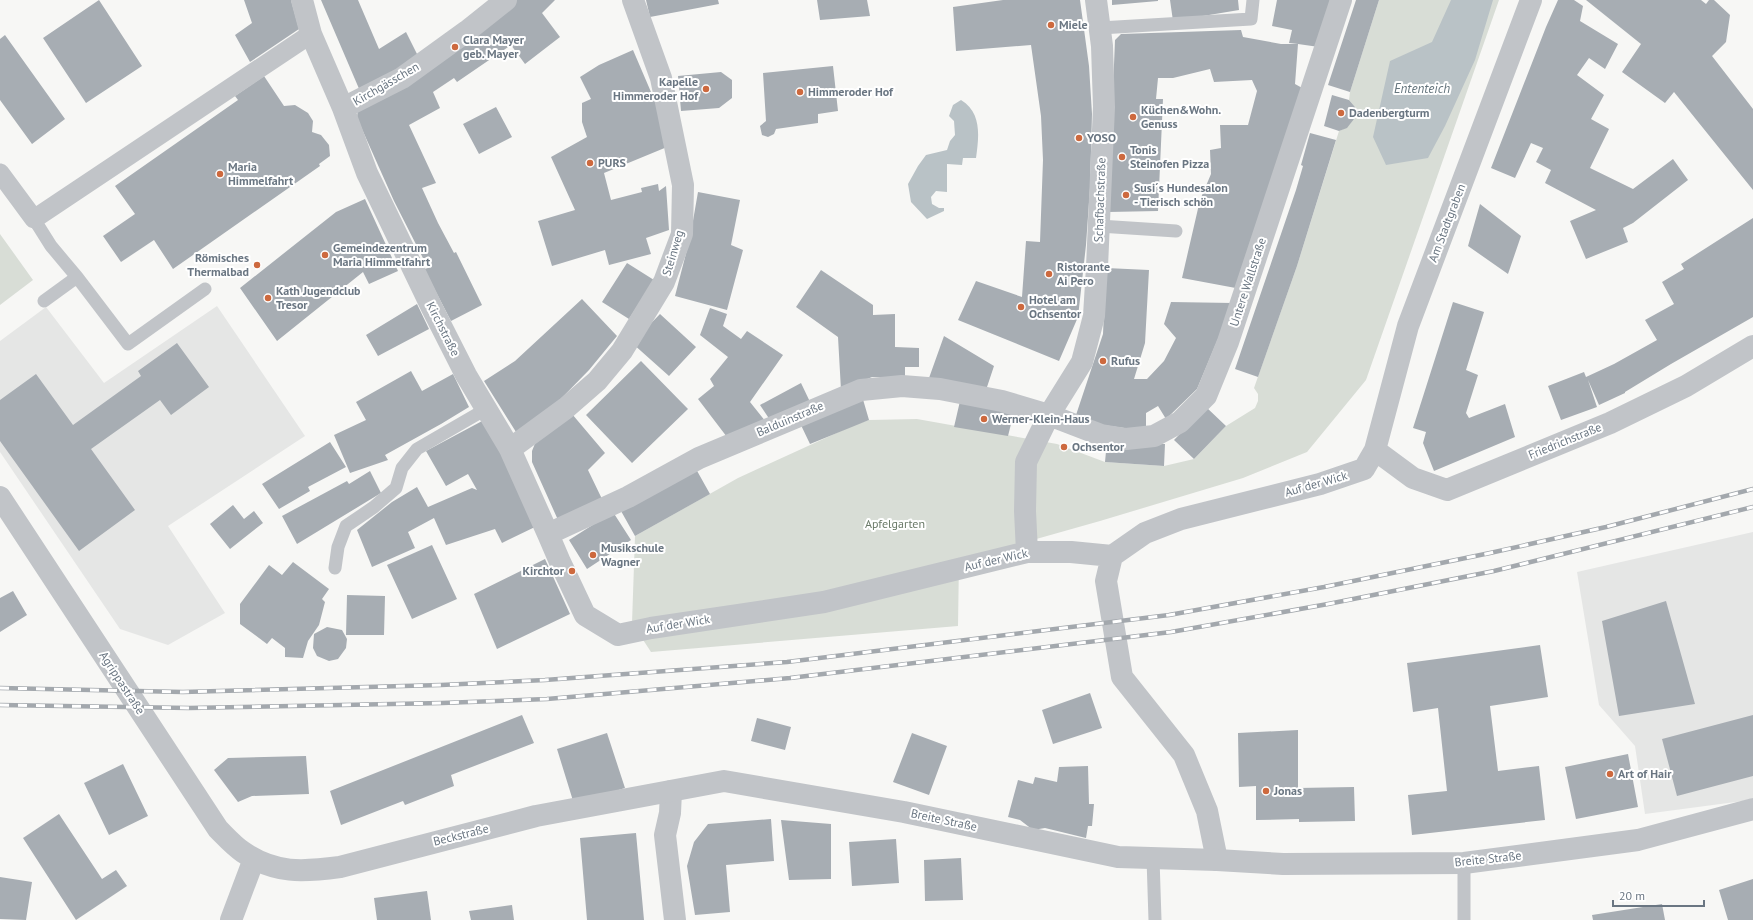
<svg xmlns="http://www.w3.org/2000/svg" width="1753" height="920" font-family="'PT Sans',sans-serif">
<rect width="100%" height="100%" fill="#f7f7f5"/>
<path fill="#e5e6e5" d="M217,306L305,436L168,526L225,613L168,645L120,629L0,452V341L46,307L104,383Z
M1753,532V798L1743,801L1645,814L1635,746L1599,705L1577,572Z"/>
<path fill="#d8ddd6" d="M1379,0H1499L1366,380L1307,452L1243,478L1100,521L959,561L958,626L651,652L632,623L635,536L738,478L854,425L869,420L917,419L1057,444L1105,462L1164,466L1194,459L1226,426L1255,408L1258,401V394L1254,388L1297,266L1339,131C1351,126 1354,120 1355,107L1349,100L1350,92Z
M0,234L33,280L0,305Z"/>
<path fill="#b9c2c6" d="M1451,0H1493L1475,60L1445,126L1428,158L1386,165L1373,137L1390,61L1432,42Z
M961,100C982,113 979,136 976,158H963L962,165L947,164V192L936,191L931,197L932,204L939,208H944V211L927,219L911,202L908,184L918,166L926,155L947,150L950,141L955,135L954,121L949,116L953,105Z"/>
<path fill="#a7adb3" d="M99,0L142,66L86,103L43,38Z
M244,0H291L299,29L250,62L235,35L252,23Z
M321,0H358L379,49L406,32L419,58L360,91Z
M516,0H555L542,13L560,37L525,64L511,45L457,82L454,78L433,92L440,108L409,125L436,183L422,188L438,223L454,253L456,252L482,305L451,321L424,269L428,268L394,201L357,118L358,107Z
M646,0H718L719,4L650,17Z
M817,0H867L870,16L820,20Z
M1003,0H1080L1089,66L1092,114L1090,188L1086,245L1078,317L1059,361L958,320L976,281L1022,297L1026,241L1040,242L1043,160L1041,116L1031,45L956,51L953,7Z
M1112,0H1158V1L1112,5Z
M1170,0H1238L1239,10L1173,21Z
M1277,0H1330L1319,47L1298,44L1295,84L1304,89L1241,289L1182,278L1200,200L1211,174L1210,150L1221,148L1220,125H1248L1257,91L1252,80L1214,82L1210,69L1173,78H1158L1156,99H1163L1158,211L1108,212L1115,40L1121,34L1241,30L1243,37L1281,44H1298L1289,43L1292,30L1272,26Z
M1356,0H1379L1350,92L1328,85Z
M1558,0H1574L1583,6L1580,21L1618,44L1605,69L1589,58L1577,75L1604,95L1591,119L1609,129L1590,168L1633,189L1673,159L1688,180L1633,223L1623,228L1628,242L1586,259L1570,221L1596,210L1545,183L1551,170L1536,162L1543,148L1531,143L1515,178L1491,168L1546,27Z
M1586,0H1701L1706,4L1709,0H1714L1730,15L1726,42L1712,56L1753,109V190L1674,92L1665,103L1622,72L1641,44Z
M5,35L65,119L32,144L0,100V39Z
M633,50L657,106L667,147L604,173L611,200L642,192L641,188L658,184L659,191L666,186L669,230L646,238L651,254L609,265L605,250L552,266L538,221L575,210L551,157L587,137L582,122V103L591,99L580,77L599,65Z
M833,66L838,111L818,114V123L776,129L774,134L768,137L762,135L760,126L766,121L763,73Z
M721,72L732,80V98L719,108L681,111L678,76Z
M264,76L284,106L295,105L308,113L313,121L312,132L321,135L329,145L330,156L319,164L320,166L173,269L154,240L121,262L103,236L135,214L115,186L238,100L235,96Z
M1332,95L1349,100L1355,107L1354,119L1347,128L1339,131L1324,126Z
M496,107L512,137L479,154L463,124Z
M1310,133L1336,140L1297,266L1258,377L1235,369L1296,190L1303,166L1301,165Z
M698,192L740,200L731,245L743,250L727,310L675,296L690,238Z
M365,199L398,271L369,284L363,272L277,341L240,288L336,212Z
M1480,204L1521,236L1508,274L1468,246Z
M1753,218V317L1671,364L1625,392V393L1599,405L1588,380L1597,407L1561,420L1548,386L1584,372L1586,377L1614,364L1657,340L1645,320L1674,304L1662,282L1684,269L1681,264Z
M627,263L654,280L629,319L602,302Z
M1106,268L1149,270L1145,343L1134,379H1147L1164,361L1176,338L1164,324L1171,302L1233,303L1197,389L1166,419L1158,406L1146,413V431L1074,421L1103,334Z
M821,270L873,305V315L895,314V347L919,348V367H905V377H872L841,390L838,337L796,307Z
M582,299L617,336L589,370L548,412L516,432L484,381L515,361Z
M1453,302L1484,312L1466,370L1478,375L1466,413L1469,418L1505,404L1515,437L1434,471L1423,443L1426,432L1413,428Z
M417,304L429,329L378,356L366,335Z
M710,308L727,314L723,326L741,339L747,331L783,355L750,402L766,422L730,441L698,399L714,386L710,379L728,357L700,335Z
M660,314L696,347L669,376L632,343Z
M944,336L994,366L986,390L929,378Z
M177,343L209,387L171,415L160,400L91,449L135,510L79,551L0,441V400L36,374L73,425L141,376L138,371Z
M641,361L688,409L632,463L586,415Z
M411,371L422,391L453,374L469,407L441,424L385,455L388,460L350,473L334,435L366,420L356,402Z
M801,383L811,404L770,420L760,405Z
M862,396L869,420L810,444L799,421Z
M960,401L1014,412L1008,436L954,427Z
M1206,407L1226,426L1194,459L1174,440Z
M572,414L605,453L588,470L602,499L558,520L532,462V451L536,441Z
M484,420L537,526L502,543L495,529L446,545L434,518L408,532L415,548L372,567L357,530L392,502L417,487L428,507L472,488L477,490L468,474L446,486L426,451Z
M1107,441L1165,444L1164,466L1105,462Z
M330,442L346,467L308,487L310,491L279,509L262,484Z
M696,469L710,494L635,536L621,511Z
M370,471L381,493L297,544L282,516L347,481L349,484Z
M233,505L244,519L254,511L263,523L230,549L210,524Z
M613,512L631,540L587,569L569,540Z
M432,545L457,599L412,619L387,565Z
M545,559L570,614L497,649L474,594Z
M293,562L329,589L322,599L325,602L319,625L308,641L303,658L285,657V648L272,638L267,644L240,624V604L269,565L282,575Z
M13,591L27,615L0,632V598Z
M347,595L385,596L384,635H346Z
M1666,601L1695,704L1619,716L1602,621Z
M327,627L342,630L347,639L346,648L338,659L329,661L317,656L313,648L314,634Z
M1540,645L1548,697L1490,706L1498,771L1539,766L1545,820L1412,835L1408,795L1447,791L1438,708L1413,712L1407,663Z
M1090,693L1102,728L1053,744L1042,710Z
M522,715L534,743L451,775L454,786L405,805L403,801L341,825L330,791Z
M1753,715V776L1677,796L1662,739Z
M757,718L791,727L785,750L751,741Z
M1298,730V788L1354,787L1355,821L1299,822V819L1256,820V786L1239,787L1238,733Z
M607,733L625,788L574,804L557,749Z
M912,733L947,746L929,795L893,782Z
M1628,754L1638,807L1576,819L1565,767Z
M306,756L309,794L252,796L238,802L214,770L228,758Z
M123,764L148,816L109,835L84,783Z
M1088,766L1089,804H1094L1092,826H1088L1086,838L1045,828L1033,830L1020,820L1008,817L1018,780L1033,784L1035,777L1057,782L1059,767Z
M59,814L102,879L116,870L127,886L76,920L23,838Z
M771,819L774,861L726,865L730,912L695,915L687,866L694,842L708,824Z
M781,820L831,824V879L789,880Z
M636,833L644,920H587L580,838Z
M896,839L899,883L852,886L849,842Z
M961,858L963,900L925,901L924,860Z
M0,877L32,882L26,920L0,919Z
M1753,879V920H1728L1719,890Z
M427,891L431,920H377L374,898Z
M1662,904L1665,920H1593L1592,915Z
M512,905L514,920H471L469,911Z"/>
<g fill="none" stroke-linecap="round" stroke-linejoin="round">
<path stroke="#c1c4c8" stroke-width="13" d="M1100,28L1251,19L1253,0
M34,219L51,246L77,277L44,301
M1099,226L1176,231
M77,277L128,344L205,289
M335,568L338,547L346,526L374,507L396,488L402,468L417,449L486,409
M1153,858L1155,920
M1464,863V920"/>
<path stroke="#c1c4c8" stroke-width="19" d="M0,173L34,219L311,34"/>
<path stroke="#c1c4c8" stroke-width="22" d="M302,0L311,34L343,108L367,173L432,308L466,375L510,449L548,534L560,562L585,615L618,635L651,628L824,602L1027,552H1071L1112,556L1145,533L1181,519L1320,484L1364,469L1375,450L1408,326L1531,0
M343,108L402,78L467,31L506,0
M510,449L566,408L597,381L622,351L664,282L682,234L683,185L661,78L633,0
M1375,450L1413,478L1447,490L1610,423L1686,386L1753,346
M548,534L628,497L699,458L861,390L902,386L940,389L1002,401L1049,415L1101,435L1126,439L1154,436L1180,422L1206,396L1228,342L1341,0
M1027,552L1025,511L1026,462L1049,415L1082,362L1094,316L1097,267L1104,107L1102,46L1096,0
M1112,556L1106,581L1122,677L1184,755L1207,811L1217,860
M671,791L670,813L665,835L675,920
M231,920L254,859"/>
<path stroke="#c1c4c8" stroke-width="22" d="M0,497L218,829C226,837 234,846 243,852C275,874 303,872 340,867L536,816L724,781L904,812L1118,857L1217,860L1283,864L1464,863L1638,840L1753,809"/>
<g stroke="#a3a8ad" stroke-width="4.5">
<path id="rail" d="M0,688L183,692L441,685L545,680L787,662L1169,615L1324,587L1490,553L1606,527L1753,489
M0,705L189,708L442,703L547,699L790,678L1171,632L1328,604L1494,571L1753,507"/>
</g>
<use href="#rail" stroke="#fff" stroke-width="3" stroke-dasharray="9" stroke-linecap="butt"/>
</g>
<g fill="#cd693e" stroke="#fff" stroke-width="1.5">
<circle cx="1051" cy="25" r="4"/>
<circle cx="455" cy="47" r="4"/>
<circle cx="706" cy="89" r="4"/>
<circle cx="800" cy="92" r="4"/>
<circle cx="1341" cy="113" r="4"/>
<circle cx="1133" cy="117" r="4"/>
<circle cx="1079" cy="138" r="4"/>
<circle cx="1122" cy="157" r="4"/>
<circle cx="590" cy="163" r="4"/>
<circle cx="220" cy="174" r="4"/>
<circle cx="1126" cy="195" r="4"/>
<circle cx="325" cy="255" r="4"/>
<circle cx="257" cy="265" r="4"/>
<circle cx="1049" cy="274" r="4"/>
<circle cx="268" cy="298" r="4"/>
<circle cx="1021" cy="307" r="4"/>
<circle cx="1103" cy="361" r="4"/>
<circle cx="984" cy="419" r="4"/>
<circle cx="1064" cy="447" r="4"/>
<circle cx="593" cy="555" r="4"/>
<circle cx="572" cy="571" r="4"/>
<circle cx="1610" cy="774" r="4"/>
<circle cx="1266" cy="791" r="4"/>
</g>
<g text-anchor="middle" stroke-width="4" stroke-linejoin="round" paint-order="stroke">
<g font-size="12" font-weight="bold" fill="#6a7682" stroke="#fff" text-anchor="start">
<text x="1059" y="29">Miele</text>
<text x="463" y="44">Clara Mayer<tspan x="463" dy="14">geb. Mayer</tspan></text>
<text x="698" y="86" text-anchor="end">Kapelle<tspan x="698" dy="14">Himmeroder Hof</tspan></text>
<text x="808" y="96">Himmeroder Hof</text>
<text x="1141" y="114">Küchen&amp;Wohn.<tspan x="1141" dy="14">Genuss</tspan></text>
<text x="1349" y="117">Dadenbergturm</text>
<text x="1087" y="142">YOSO</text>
<text x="1130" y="154">Tonis<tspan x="1130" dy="14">Steinofen Pizza</tspan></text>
<text x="598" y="167">PURS</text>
<text x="228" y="171">Maria<tspan x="228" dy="14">Himmelfahrt</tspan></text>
<text x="1134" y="192">Susi´s Hundesalon<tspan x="1134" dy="14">- Tierisch schön</tspan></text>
<text x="333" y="252">Gemeindezentrum<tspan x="333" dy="14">Maria Himmelfahrt</tspan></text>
<text x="249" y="262" text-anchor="end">Römisches<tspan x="249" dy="14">Thermalbad</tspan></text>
<text x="1057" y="271">Ristorante<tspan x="1057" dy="14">Ai Pero</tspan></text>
<text x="276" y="295">Kath Jugendclub<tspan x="276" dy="14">Tresor</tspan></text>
<text x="1029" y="304">Hotel am<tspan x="1029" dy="14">Ochsentor</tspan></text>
<text x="1111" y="365">Rufus</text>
<text x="992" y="423">Werner-Klein-Haus</text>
<text x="1072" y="451">Ochsentor</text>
<text x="601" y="552">Musikschule<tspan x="601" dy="14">Wagner</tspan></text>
<text x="564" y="575" text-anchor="end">Kirchtor</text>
<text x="1618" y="778">Art of Hair</text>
<text x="1274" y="795">Jonas</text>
</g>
<g font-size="12" fill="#6a7682" stroke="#fff">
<text transform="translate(386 84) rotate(-30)" y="4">Kirchgässchen</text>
<text transform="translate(1100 200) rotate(-88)" y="4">Schafbachstraße</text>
<text transform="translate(1447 223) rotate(-69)" y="4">Am Stadtgraben</text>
<text transform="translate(673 253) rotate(-73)" y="4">Steinweg</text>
<text transform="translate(1248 282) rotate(-72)" y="4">Untere Wallstraße</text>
<text transform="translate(443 329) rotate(63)" y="4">Kirchstraße</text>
<text transform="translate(790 419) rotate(-23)" y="4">Balduinstraße</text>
<text transform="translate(1565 441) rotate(-22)" y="4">Friedrichstraße</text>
<text transform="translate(1316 484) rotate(-16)" y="4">Auf der Wick</text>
<text transform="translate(996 560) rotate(-13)" y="4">Auf der Wick</text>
<text transform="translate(678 624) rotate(-9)" y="4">Auf der Wick</text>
<text transform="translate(122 683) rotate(57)" y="4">Agrippastraße</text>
<text transform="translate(944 820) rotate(12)" y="4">Breite Straße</text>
<text transform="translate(461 835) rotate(-14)" y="4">Beckstraße</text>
<text transform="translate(1488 859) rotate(-6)" y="4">Breite Straße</text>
</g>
<g font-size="12" fill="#6a7a68" stroke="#fff">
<text x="895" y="528">Apfelgarten</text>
</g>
<g font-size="13" font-style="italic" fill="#66767e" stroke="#fff">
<text x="1422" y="93">Ententeich</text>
</g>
</g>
<path d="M1613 900v6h91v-6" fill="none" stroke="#6a7682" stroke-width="2"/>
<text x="1619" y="900" font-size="12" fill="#6a7682" stroke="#ffffff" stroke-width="3" paint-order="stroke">20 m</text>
</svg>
